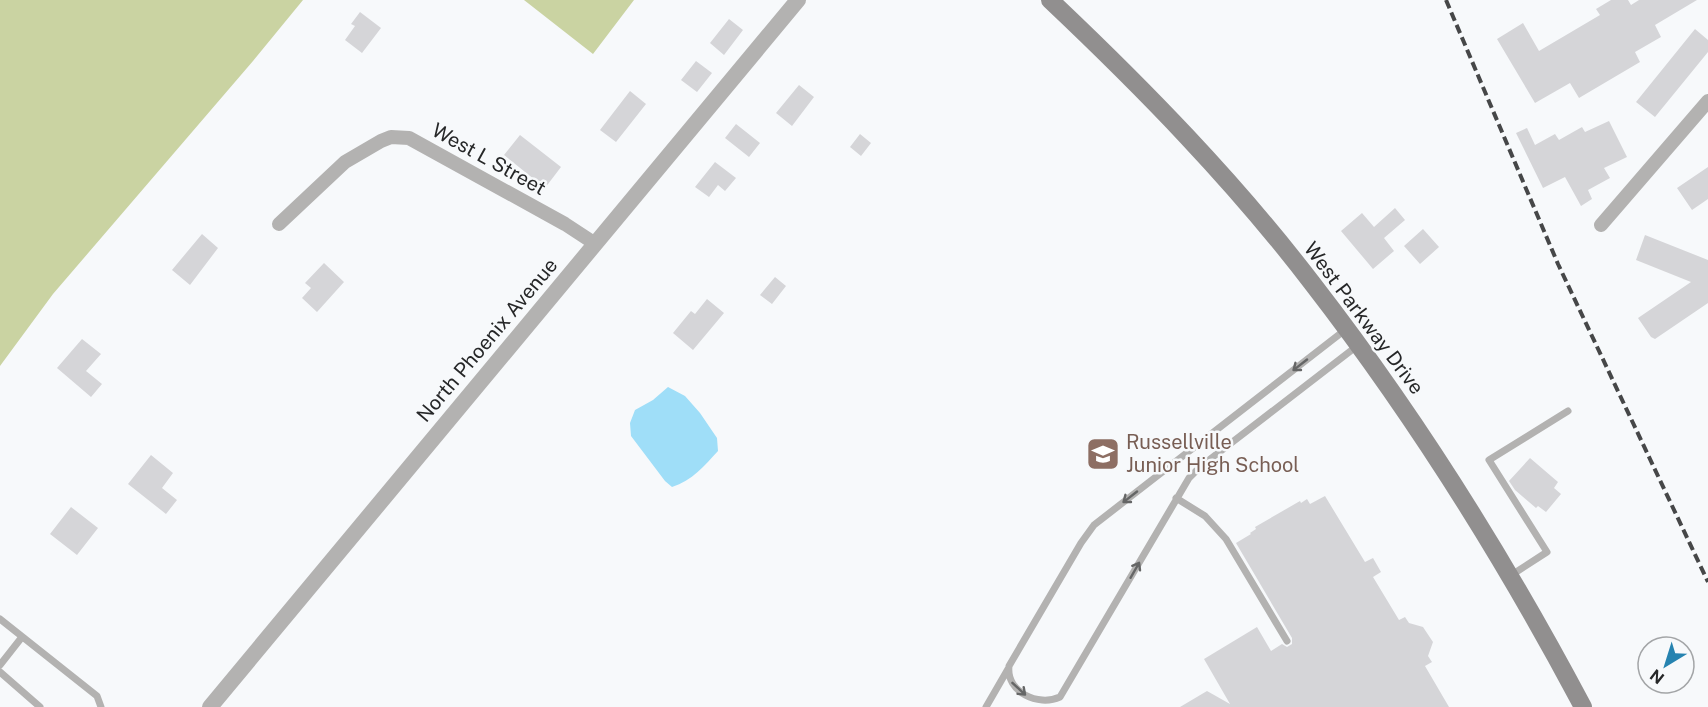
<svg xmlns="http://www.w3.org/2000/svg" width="1708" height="707" font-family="'Public Sans',sans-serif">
<rect width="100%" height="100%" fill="#f7f9fb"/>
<path fill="#cad3a2" d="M0,0H303L253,61L53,294L0,366Z
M524,0H634L593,54Z"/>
<path fill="#9fdef8" d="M668,387L685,396L700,413L717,438L718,451C705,465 692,481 672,487L665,481L631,436L630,423L635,410L653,400Z"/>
<path fill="#d5d5d8" d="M1611,0H1628L1631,5L1639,0H1697L1655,25L1661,37L1635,52L1640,62L1579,98L1570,83L1535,103L1497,39L1523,23L1539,51L1600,15L1596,9Z
M360,12L381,28L362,53L345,40L355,26L351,24Z
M729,19L743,30L724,55L710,43Z
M1695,29L1708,40V52L1655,117L1636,102Z
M696,61L712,73L697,92L681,80Z
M799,85L814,97L792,126L776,113Z
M630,91L646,104L616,142L600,130Z
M1609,121L1627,157L1604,168L1610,178L1588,190L1592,199L1581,206L1565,177L1543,188L1516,133L1527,128L1535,145L1555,134L1559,140L1582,127L1585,132Z
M736,124L760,143L749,157L725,138Z
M860,134L871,143L861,156L850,147Z
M520,135L561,167L545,188L504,155Z
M715,162L736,178L725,191L718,185L709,197L695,187Z
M1708,167V199L1692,210L1677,188Z
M1395,208L1405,220L1384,238L1394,251L1373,269L1341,231L1362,213L1374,227Z
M1423,229L1439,247L1420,264L1404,246Z
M202,234L218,248L190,285L172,270Z
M1645,235L1708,260V303L1655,339L1651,337L1638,318L1691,282L1636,260Z
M324,263L344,282L317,312L302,298L311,288L305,283Z
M775,277L786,286L772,304L760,295Z
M707,299L724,313L693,350L673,333L691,311L695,314Z
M82,339L101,354L86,371L102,384L91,397L57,368Z
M151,455L173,473L162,488L177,500L166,514L128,484Z
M1530,458L1558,482L1554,488L1561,494L1546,512L1538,506L1536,508L1515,490L1509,481Z
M1325,496L1365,562L1373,558L1381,572L1373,577L1399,620L1405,617L1409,623L1423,627L1433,642L1428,656L1432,662L1425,666L1449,707H1180L1207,691L1230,704L1204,659L1257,627L1271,651L1282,644L1287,647L1292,644V638L1236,543L1251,534L1250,533L1256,529L1255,527L1300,501L1301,503L1307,499L1310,504Z
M71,507L98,528L77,555L50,534Z"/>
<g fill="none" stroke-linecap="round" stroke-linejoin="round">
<path stroke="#b3b2b1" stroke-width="7" d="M1345,330L1094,525L1081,543L1009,666C1006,692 1038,707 1060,697L1189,478L1200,467L1357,346
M1176,498L1205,516L1226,539L1287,641
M1510,576L1547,552L1489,460L1568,411
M0,619L97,696L101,707
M0,665L22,637
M0,672L40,707
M986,707L1008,669"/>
<path stroke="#b3b2b1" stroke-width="14" d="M279,224L345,162L381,141L391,137L409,138L565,224L594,243
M1601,225L1708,101"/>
<path stroke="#b3b2b1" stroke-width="16" d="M210,707L798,0"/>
<path stroke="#918f8f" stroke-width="18" d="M1050,0C1143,88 1234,181 1312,283C1415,416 1504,558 1583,707"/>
<path stroke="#464748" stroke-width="4" stroke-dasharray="9 4.5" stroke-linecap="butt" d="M1446,0L1558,264L1708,582"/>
</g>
<defs><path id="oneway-shaft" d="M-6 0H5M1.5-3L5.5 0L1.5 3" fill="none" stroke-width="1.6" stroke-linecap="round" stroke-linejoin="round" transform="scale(1.5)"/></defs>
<g stroke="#656666">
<use href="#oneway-shaft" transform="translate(1300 365) rotate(142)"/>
<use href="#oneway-shaft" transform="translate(1130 497) rotate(142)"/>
<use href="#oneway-shaft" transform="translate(1135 570) rotate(-60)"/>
<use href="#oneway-shaft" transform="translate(1019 689) rotate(43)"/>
</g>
<defs>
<g id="school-square" transform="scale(1.725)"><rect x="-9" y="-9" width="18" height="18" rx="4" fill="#8d6e63" stroke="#f7f9fb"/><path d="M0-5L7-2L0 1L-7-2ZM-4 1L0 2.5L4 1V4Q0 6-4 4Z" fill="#fff"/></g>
</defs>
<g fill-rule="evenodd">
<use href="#school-square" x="1103" y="454"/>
</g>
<g text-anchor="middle" stroke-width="5" stroke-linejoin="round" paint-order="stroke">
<g font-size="20" fill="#262728" stroke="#f7f9fb">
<text transform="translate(489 159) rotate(29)" y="7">West L Street</text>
<text transform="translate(1364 318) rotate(53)" y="7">West Parkway Drive</text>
<text transform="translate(487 340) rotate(-50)" y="7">North Phoenix Avenue</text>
</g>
<g font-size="20" fill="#785e54" stroke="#f7f9fb" text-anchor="start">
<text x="1126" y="449">Russellville<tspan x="1126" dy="23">Junior High School</tspan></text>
</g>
</g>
<g transform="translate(1666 665) rotate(218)"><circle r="28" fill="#f7f9fb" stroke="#a3a5a7" stroke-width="1.5"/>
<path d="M0-4.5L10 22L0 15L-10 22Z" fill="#2683b0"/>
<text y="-9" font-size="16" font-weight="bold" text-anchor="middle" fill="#262728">N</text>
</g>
</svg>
